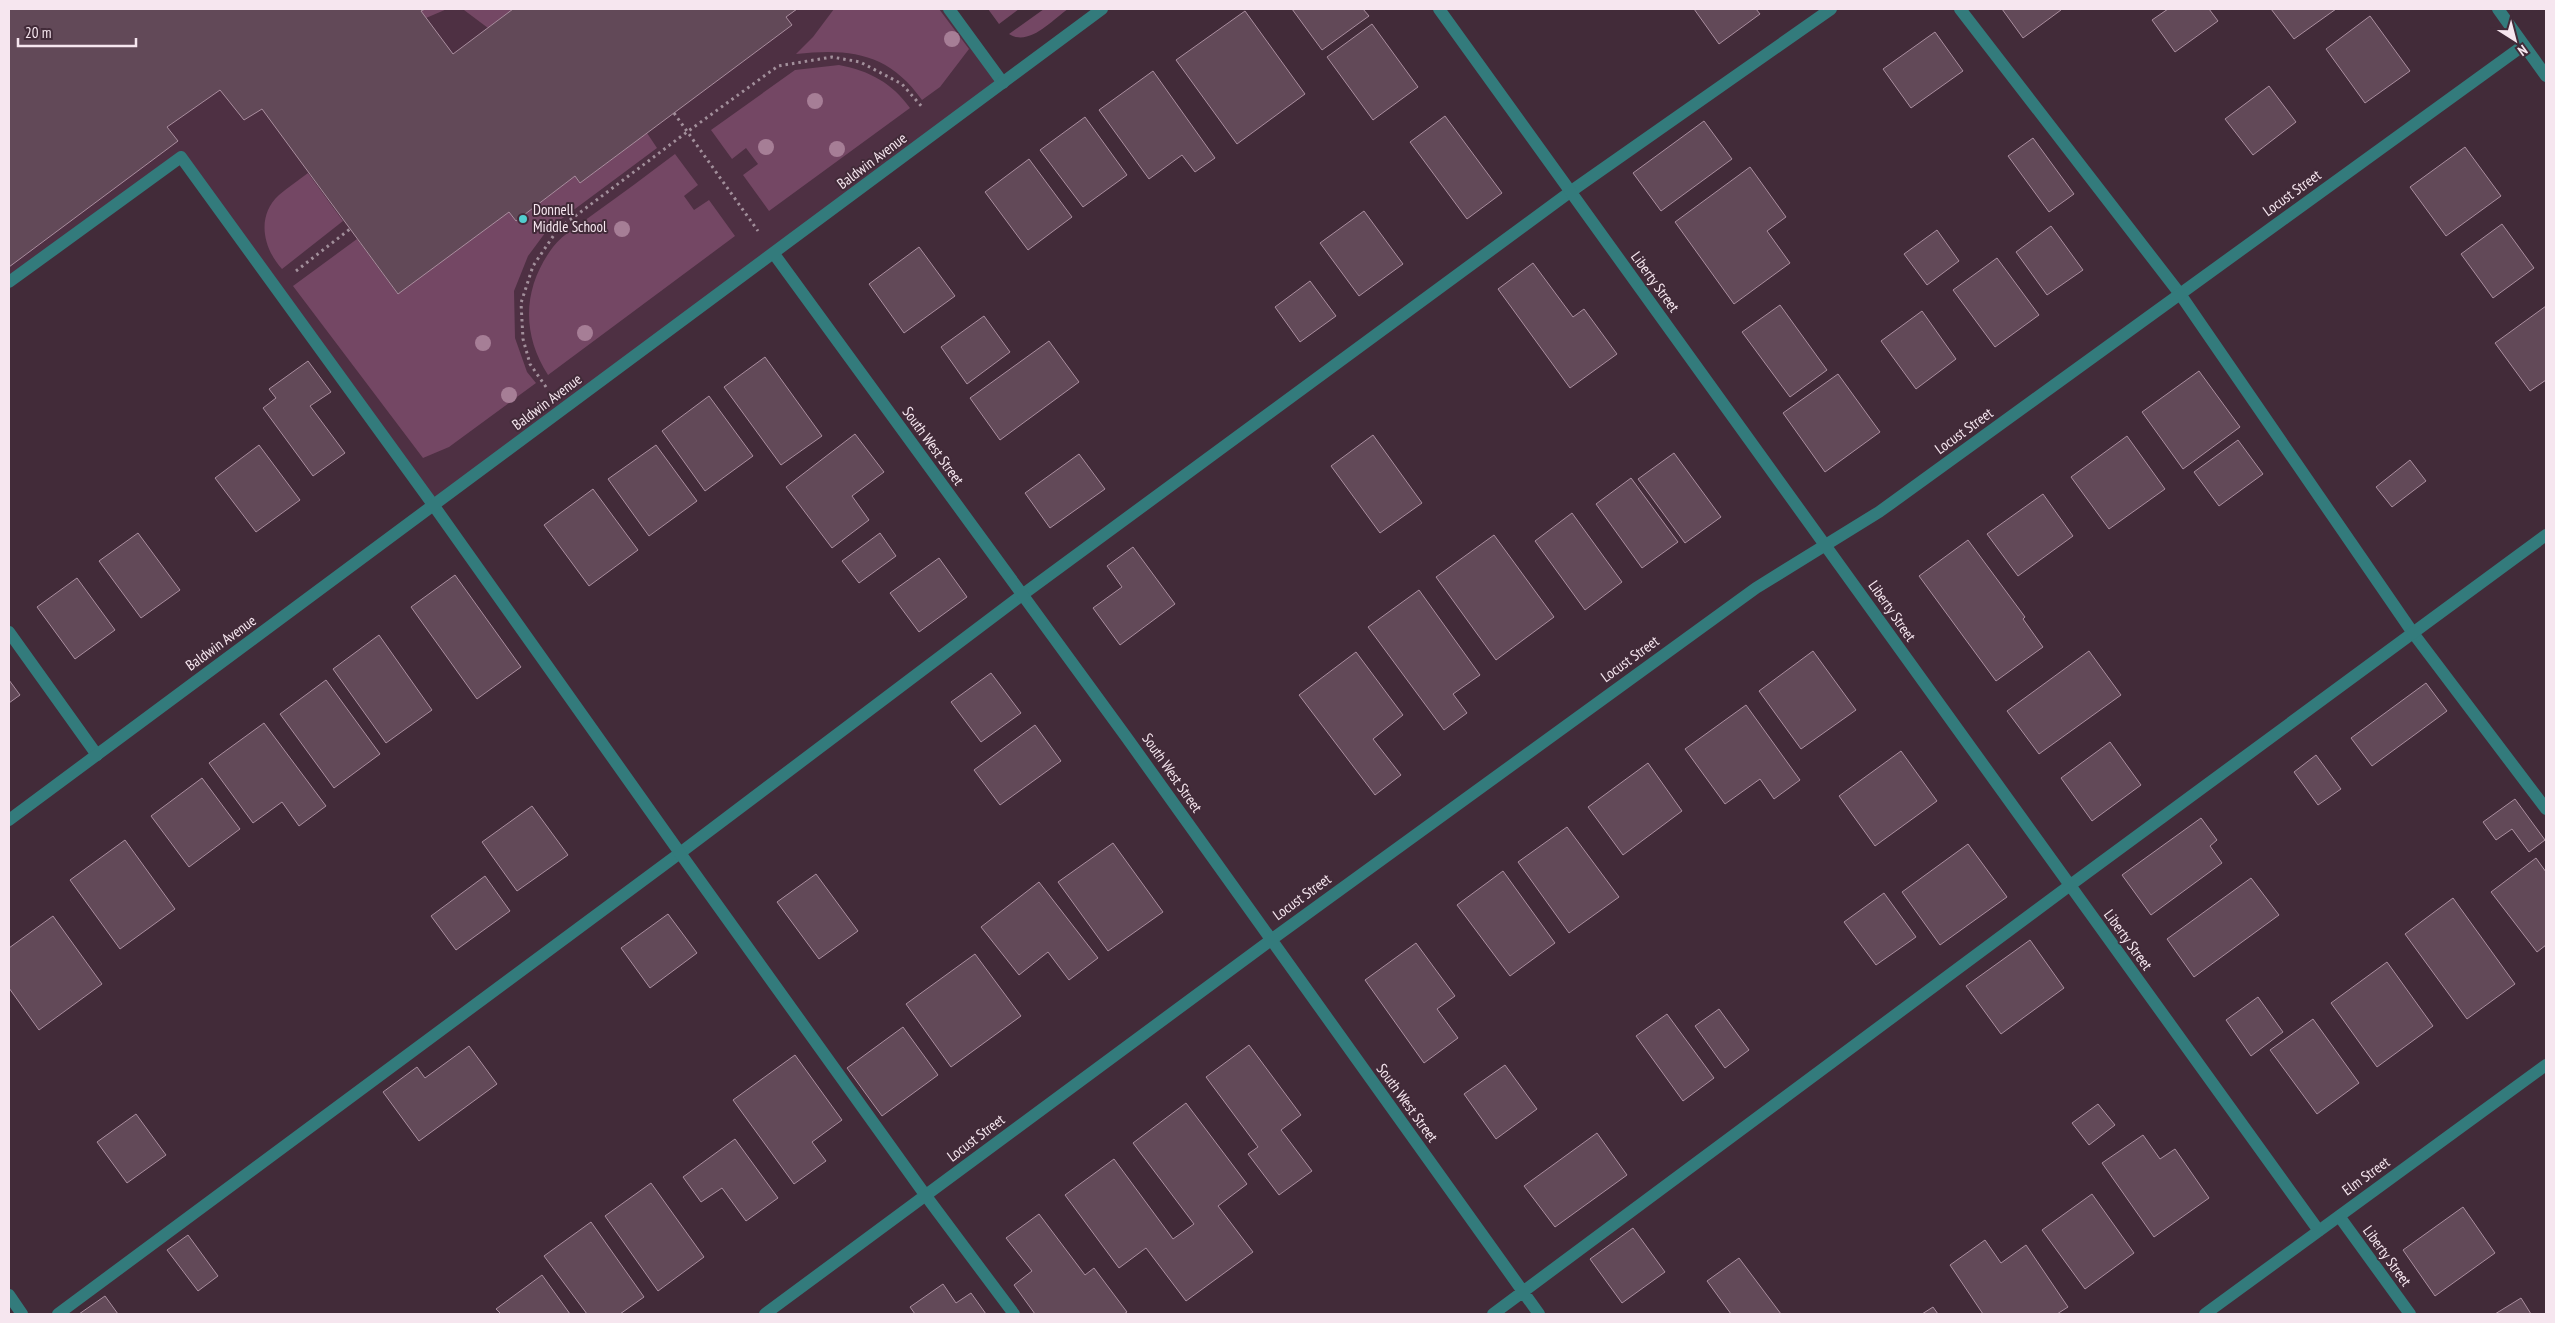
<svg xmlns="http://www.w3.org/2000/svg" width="2555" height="1323" font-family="'PT Sans Narrow',sans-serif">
<rect width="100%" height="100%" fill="#422b39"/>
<path fill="#4e3043" d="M9,9H947L1003,83L434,506L181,157L9,282Z"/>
<path fill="#744764" d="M425,9H447L426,18L421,11Z
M452,9H513L488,28L464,10Z
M834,9H939L969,49L940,87L922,100C889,53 850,48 796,54L813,37Z
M988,9H1019L999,24Z
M1044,9H1068C1052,20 1029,47 1009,34Z
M839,65C870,71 892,83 910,108L769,211L743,175L758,164L746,148L732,159L711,130L795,70Z
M647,133L657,148L548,229L528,256L514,291L515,338L527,372L536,383L449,447L423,458L293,286L357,239L397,293L509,212L516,221L575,176L580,183Z
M675,154L698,185L684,196L694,210L709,200L735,236L548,375C521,333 523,287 553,247C563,234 582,223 595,213C622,194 648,174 675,154Z
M308,173L343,221L282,269C263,248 256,216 279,195C288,187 299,180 308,173Z"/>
<path fill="#624958" stroke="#aa8e9f" d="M9,9H425L421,11L453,54L513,9H797L786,17L792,25L580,183L575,176L516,221L509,212L398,294L262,109L244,120L220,90L167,127L178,141L9,267Z
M1292,9H1363L1369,16L1322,50Z
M1694,9H1756L1760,14L1719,44Z
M2002,9H2060L2061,10L2023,38Z
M2168,9H2209L2218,21L2175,52L2152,20Z
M2271,9H2336L2294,39Z
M1245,11L1305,94L1237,144L1176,60Z
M2370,16L2410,71L2365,103L2326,49Z
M1372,24L1418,87L1373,120L1327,57Z
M1935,32L1963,71L1911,108L1883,69Z
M1153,71L1215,158L1195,172L1182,155L1149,179L1099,110Z
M2269,86L2296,122L2253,155L2225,119Z
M1445,116L1502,193L1467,219L1410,142Z
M1085,117L1127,175L1083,207L1040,150Z
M1704,121L1732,159L1661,211L1633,173Z
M2033,138L2074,194L2049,212L2008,156Z
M2465,147L2501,196L2446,236L2410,187Z
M1029,159L1072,217L1028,250L985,192Z
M1750,167L1786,217L1767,231L1790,263L1734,304L1675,222Z
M1364,211L1403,264L1359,296L1320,243Z
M2502,224L2534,268L2493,298L2461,254Z
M2051,226L2083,270L2047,295L2016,252Z
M1937,230L1959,261L1927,285L1904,254Z
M919,247L955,296L904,333L869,284Z
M1997,258L2039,315L1995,347L1953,290Z
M1533,263L1573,317L1584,309L1617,354L1570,388L1498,289Z
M1310,281L1336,316L1300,342L1275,307Z
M1780,305L1827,370L1790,397L1742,332Z
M2546,306V380L2530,391L2495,343Z
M1922,311L1956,359L1916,389L1881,341Z
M984,316L1010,352L967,384L941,347Z
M1049,341L1079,382L1000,440L970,398Z
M765,357L822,436L781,465L724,387Z
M308,361L331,392L310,406L345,453L313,476L263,408L276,398L269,389Z
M2199,371L2240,427L2183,469L2142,412Z
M1838,374L1880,432L1825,472L1783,413Z
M709,396L753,456L705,491L662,431Z
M855,434L884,472L852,496L869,520L832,548L786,487Z
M1373,435L1422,503L1380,533L1331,466Z
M2127,436L2165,489L2109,529L2071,477Z
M2238,440L2263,474L2219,506L2194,472Z
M259,445L300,500L256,532L215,478Z
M656,445L697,501L649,536L608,479Z
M1674,453L1721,517L1685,543L1638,479Z
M1079,454L1105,489L1050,528L1025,493Z
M2410,460L2426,481L2392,507L2376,487Z
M1631,478L1678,542L1642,568L1596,504Z
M593,489L638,550L589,586L544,525Z
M2043,494L2073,536L2018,576L1987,534Z
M1572,513L1622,582L1585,610L1535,541Z
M138,533L180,590L141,618L99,561Z
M880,533L896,556L859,583L842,561Z
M1494,535L1554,617L1496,660L1436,577Z
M1968,540L2025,617L2023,619L2043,647L1996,681L1919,576Z
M1133,547L1175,604L1120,645L1093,608L1122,587L1107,566Z
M939,558L967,597L919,632L890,593Z
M455,575L521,667L477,699L411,607Z
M77,578L115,630L75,659L37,607Z
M1419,590L1480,675L1453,694L1467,713L1444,730L1368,627Z
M379,635L432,710L386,743L333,669Z
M1813,651L1856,710L1801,749L1759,691Z
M2089,651L2121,695L2039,754L2007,711Z
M1356,652L1403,715L1373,739L1401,775L1375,795L1299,695Z
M991,673L1021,713L981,742L951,702Z
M9,680L20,695L9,703Z
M326,680L380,754L334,788L280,714Z
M2426,683L2447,711L2372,766L2351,738Z
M1746,705L1800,780L1774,799L1760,779L1725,804L1685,749Z
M264,723L326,806L299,826L282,802L253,823L209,763Z
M1035,725L1061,761L1000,805L974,770Z
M2110,742L2141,785L2092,821L2061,778Z
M1901,751L1937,801L1875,846L1839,796Z
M2316,755L2341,789L2318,805L2294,772Z
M1648,763L1682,811L1623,855L1588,807Z
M202,778L240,829L189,867L151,816Z
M2515,799L2545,840L2529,852L2512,829L2496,840L2483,822Z
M532,806L568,855L517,891L482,842Z
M2201,818L2217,840L2210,846L2222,863L2151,915L2122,875Z
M1567,827L1619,897L1569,933L1518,862Z
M125,840L175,909L120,949L70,880Z
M1113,843L1163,912L1108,951L1058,882Z
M1968,844L2007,897L1940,945L1902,892Z
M2536,858L2546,872V945L2537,952L2491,892Z
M1503,871L1555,943L1510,976L1457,905Z
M816,874L858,931L819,959L777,902Z
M485,876L510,911L456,950L431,916Z
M2251,878L2279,915L2194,977L2167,939Z
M1039,882L1098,958L1069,980L1048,952L1019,975L981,927Z
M1884,893L1916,937L1876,965L1844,922Z
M2453,898L2515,984L2467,1019L2405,934Z
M668,914L697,953L650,988L621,948Z
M53,916L102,984L39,1030L9,988V948Z
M2030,940L2064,988L2001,1034L1966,986Z
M1416,943L1455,996L1437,1009L1458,1038L1424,1063L1365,980Z
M975,954L1021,1016L951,1067L906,1004Z
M2387,962L2433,1026L2377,1067L2331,1003Z
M2258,997L2283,1032L2251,1056L2226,1020Z
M1719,1009L1749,1050L1725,1068L1695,1026Z
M1667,1014L1714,1078L1683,1101L1636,1036Z
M2313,1019L2359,1083L2317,1114L2270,1050Z
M903,1027L938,1075L882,1116L847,1068Z
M1249,1045L1301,1115L1281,1130L1312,1171L1279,1195L1248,1154L1258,1147L1206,1077Z
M469,1046L497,1084L419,1141L383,1092L417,1067L425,1078Z
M795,1055L842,1120L812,1142L826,1161L794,1184L733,1100Z
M1505,1065L1537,1109L1496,1139L1464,1094Z
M1186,1103L1247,1184L1218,1206L1253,1252L1186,1301L1146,1248L1119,1268L1065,1195L1114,1159L1173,1239L1194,1224L1133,1143Z
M2098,1104L2115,1125L2089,1145L2072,1123Z
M136,1114L166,1155L127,1183L97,1142Z
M1597,1133L1627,1175L1555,1227L1524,1186Z
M2143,1135L2160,1159L2175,1149L2209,1198L2154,1237L2102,1163Z
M735,1139L778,1198L746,1221L722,1188L701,1202L683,1177Z
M651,1183L704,1257L658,1291L605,1216Z
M2092,1194L2134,1253L2085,1289L2042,1230Z
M2463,1207L2495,1253L2435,1296L2403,1250Z
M1039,1214L1085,1275L1094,1268L1127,1312L1124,1314H1035L1014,1285L1032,1271L1006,1238Z
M591,1222L644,1297L620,1314H587L544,1256Z
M1633,1228L1665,1272L1622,1303L1590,1259Z
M188,1235L218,1276L198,1291L167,1250Z
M1985,1240L2001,1263L2026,1245L2068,1307L2057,1314H1983L1950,1265Z
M1739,1258L1781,1314H1731L1707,1281Z
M542,1275L570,1314H501L496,1309Z
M943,1284L956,1303L971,1293L986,1314H915L910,1307Z
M105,1296L118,1314H79Z
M2521,1298L2531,1314H2495Z
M1933,1307L1938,1314H1922Z"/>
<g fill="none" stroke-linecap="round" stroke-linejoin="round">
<path stroke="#a28f9b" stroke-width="3" stroke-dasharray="2.5 4" stroke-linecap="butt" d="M674,113L758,231
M296,271L350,229
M546,387L530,364L523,339L521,303L533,266L558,229L687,132L778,66L832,57L860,62L902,84L923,108"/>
<path stroke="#337b7c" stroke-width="12" d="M949,9L1003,83
M1960,9L2180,294L2413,633L2546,809
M9,282L181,157L434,506
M9,632L97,755
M9,1295L22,1314
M58,1314L680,853L1022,595L1570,192L1831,9"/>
<path stroke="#337b7c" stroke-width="12" d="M1439,9L2319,1231
M2498,9L2546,76
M774,254L1127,738L1539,1314
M434,506L680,853L926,1196L1014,1314
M9,820L1102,9
M2339,1216L2410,1314
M765,1314L1271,940L1756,588L1879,512L2524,45
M1493,1314L2069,886L2546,535
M2205,1314L2546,1065"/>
</g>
<g fill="#a67e96">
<circle cx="952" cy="39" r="8"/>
<circle cx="815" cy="101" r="8"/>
<circle cx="766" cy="147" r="8"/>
<circle cx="837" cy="149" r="8"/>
<circle cx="622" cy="229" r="8"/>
<circle cx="585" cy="333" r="8"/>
<circle cx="483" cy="343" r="8"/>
<circle cx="509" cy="395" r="8"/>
</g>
<circle fill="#52cdce" stroke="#422b39" stroke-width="2" cx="523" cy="219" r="5"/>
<g text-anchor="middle" stroke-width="4" stroke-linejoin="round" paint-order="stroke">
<g font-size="15" fill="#f6e6ef" stroke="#422b39">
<text transform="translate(872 161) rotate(-37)" y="5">Baldwin Avenue</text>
<text transform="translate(2292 193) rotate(-36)" y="5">Locust Street</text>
<text transform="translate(1655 282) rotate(54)" y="5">Liberty Street</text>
<text transform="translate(547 402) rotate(-37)" y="5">Baldwin Avenue</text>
<text transform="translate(1964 431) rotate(-36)" y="5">Locust Street</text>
<text transform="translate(933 446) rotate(54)" y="5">South West Street</text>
<text transform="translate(1892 611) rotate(55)" y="5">Liberty Street</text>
<text transform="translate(221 643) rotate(-36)" y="5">Baldwin Avenue</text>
<text transform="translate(1630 659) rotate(-36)" y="5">Locust Street</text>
<text transform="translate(1172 773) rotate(55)" y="5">South West Street</text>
<text transform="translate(1302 897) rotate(-36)" y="5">Locust Street</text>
<text transform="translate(2128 940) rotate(54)" y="5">Liberty Street</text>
<text transform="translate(1407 1103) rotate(54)" y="5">South West Street</text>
<text transform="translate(976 1138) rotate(-37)" y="5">Locust Street</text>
<text transform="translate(2366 1176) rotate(-36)" y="5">Elm Street</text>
<text transform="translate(2387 1256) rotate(54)" y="5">Liberty Street</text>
</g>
<g font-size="15" fill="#f6e6ef" stroke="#422b39" text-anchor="start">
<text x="533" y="215">Donnell<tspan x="533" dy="17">Middle School</tspan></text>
</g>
</g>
<rect width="2555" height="1323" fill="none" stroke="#f6e6ef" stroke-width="20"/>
<g transform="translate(2515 40) rotate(144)" stroke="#422b39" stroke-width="4" paint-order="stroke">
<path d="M0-4L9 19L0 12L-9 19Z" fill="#f6e6ef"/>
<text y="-8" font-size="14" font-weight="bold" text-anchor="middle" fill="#f6e6ef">N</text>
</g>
<path d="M18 38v8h118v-8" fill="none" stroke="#f6e6ef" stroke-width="2.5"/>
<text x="25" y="38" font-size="15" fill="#f6e6ef" stroke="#422b39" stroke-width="4" paint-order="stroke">20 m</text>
</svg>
